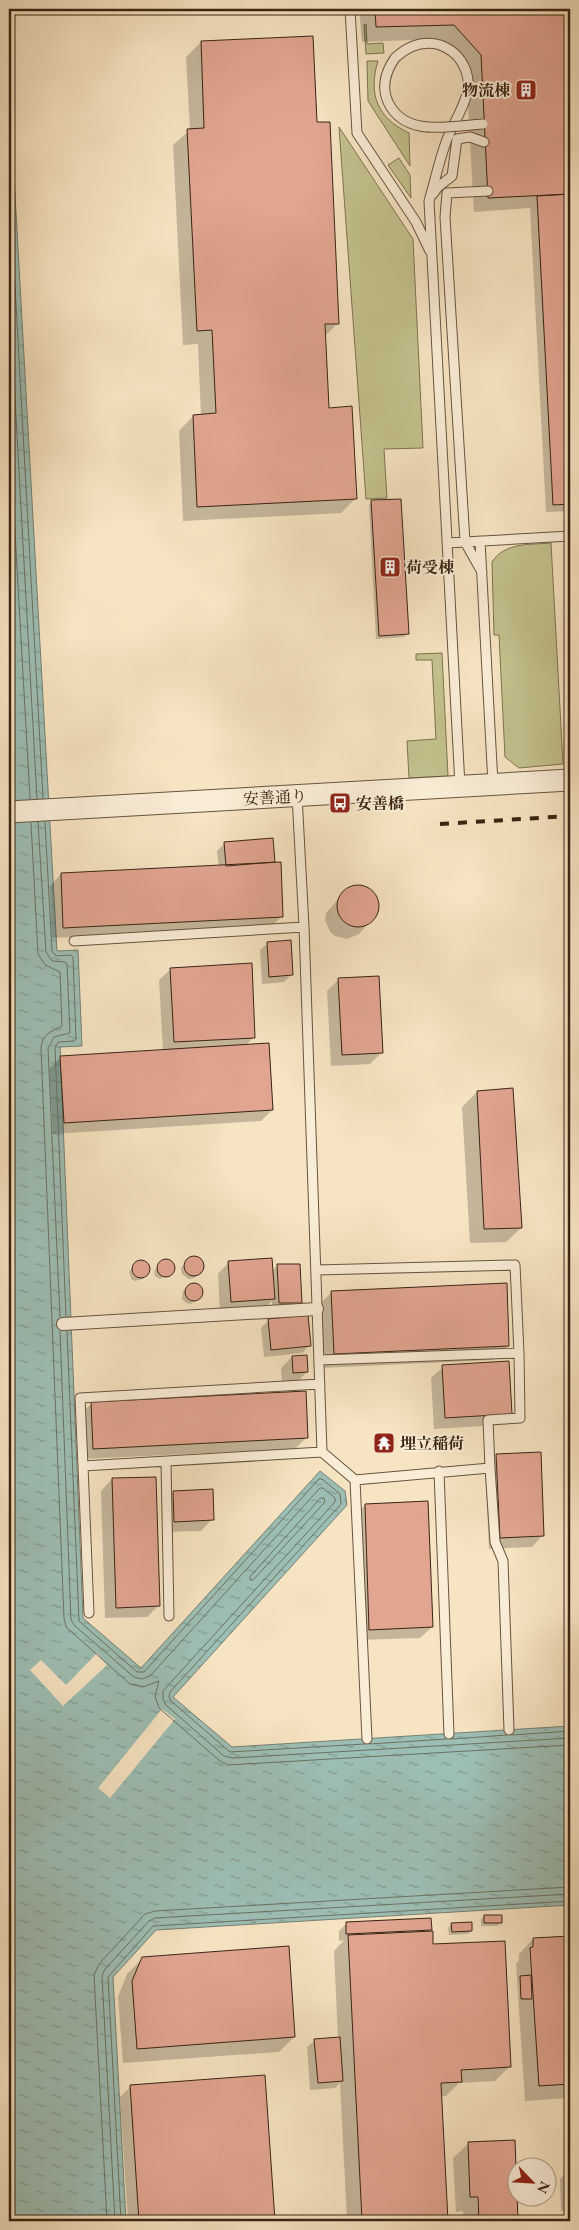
<svg xmlns="http://www.w3.org/2000/svg" width="579" height="2230" font-family="'EB Garamond','Noto Serif JP',serif">
<defs>
<pattern id="water-ripples" width="26" height="14" patternUnits="userSpaceOnUse" patternTransform="scale(1.25)"><rect width="26" height="14" fill="#9dbeb4"/><path d="M2 4q2-2 4 0t4 0M15 11q2-2 4 0t4 0" fill="none" stroke="#819a91"/></pattern>
</defs>
<rect width="100%" height="100%" fill="#f7e4c2"/>
<filter id="stains"><feTurbulence type="fractalNoise" baseFrequency=".004" numOctaves="4"/><feColorMatrix values="0 0 0 0 .2 0 0 0 0 .09 0 0 0 0 .02 0 0 0 .5 -.17"/></filter>
<radialGradient id="worn" r=".72"><stop offset=".6" stop-color="#630" stop-opacity="0"/><stop offset="1" stop-color="#630" stop-opacity=".3"/></radialGradient>
<path fill="#c3c28e" stroke="#7e7350" d="M366,24L367,44L383,43L384,53L366,54L364,25Z
M367,61H378C368,94 377,118 409,133L410,166L368,101Z
M339,127L413,239L423,448L384,449L387,498L366,499Z
M399,158L410,175L411,198L388,165Z
M551,543L563,764L519,768L505,757L499,635H494L492,562C505,542 529,545 551,543Z
M442,653L448,776L409,778L407,741L436,739L432,660H416V654Z"/>
<path fill="url(#water-ripples)" stroke="#758073" d="M9,86L57,951L78,950L82,1046L60,1047L83,1618L141,1668L320,1471L345,1491L347,1505L173,1697L232,1747L570,1726V1905L156,1930L113,1977L126,2221H9Z"/>
<path fill="#f7e4c2" d="M97,1653L107,1665L63,1706L30,1670L41,1660L66,1685Z
M162,1709L175,1719L110,1798L98,1788Z"/>
<path fill="#0003" d="M359,9H570V511L546,512L530,208L474,212L466,70L439,39L362,42Z
M201,42L316,123L338,323L324,337L327,409L356,498L341,513L183,521L179,431L193,416H201L198,344L183,345L173,145L190,130L186,57Z
M372,501L408,634L404,637L376,639L369,505Z
M225,843L273,861L271,864L282,916L270,928L52,938L50,886L61,874L219,867L217,851Z
M359,886L372,892L378,904L377,911L370,922L359,934L347,939L335,936L330,932L325,920L326,913L346,890Z
M268,943L291,975L284,982L262,984L260,950Z
M171,969L254,1037L245,1046L272,1110L261,1121L53,1134L49,1069L60,1058L163,1051L159,980Z
M339,979L382,1052L370,1064L331,1066L327,991Z
M477,1092L521,1228L506,1242L470,1243L462,1107Z
M197,1258L201,1261L202,1269L194,1278L189,1279L182,1274L181,1268L189,1259Z
M168,1260L172,1263L174,1270L171,1274L160,1279L155,1276L154,1271L163,1261Z
M141,1261L146,1263L149,1270L143,1279L135,1281L131,1279L129,1272L136,1263Z
M229,1262L272,1271L278,1265L301,1303L293,1310H272V1301L263,1310L220,1313L218,1274Z
M192,1284L199,1285L202,1289V1295L191,1304L186,1303L182,1299L183,1291Z
M332,1292L508,1346L493,1360L320,1368L317,1307Z
M269,1320L309,1346L302,1353L264,1357L261,1328Z
M292,1357L307,1372L296,1383L282,1384L281,1368Z
M443,1367L511,1413L499,1425L434,1429L431,1378Z
M92,1403L307,1437L295,1449L82,1459L80,1415Z
M497,1456L543,1535L532,1547L489,1549L485,1467Z
M112,1479L158,1606L147,1617L105,1618L101,1491Z
M174,1492L212,1519L201,1531L164,1532L162,1503Z
M365,1505L432,1627L420,1638L358,1640L354,1517Z
M484,1916L501,1923L497,1926H481V1920Z
M346,1924L430,1929L427,1932L432,1946L510,2066L495,2081L459,2083L446,2096H440L447,2221H347L340,2083L335,2088L310,2090L307,2047L315,2040L338,2038L334,1951L344,1940L339,1941V1931Z
M452,1924L471,1931L468,1934L449,1935L448,1928Z
M570,1937V2093L566,2098L525,2101L516,1964L519,1960V1954L533,1939Z
M142,1959L294,2037L279,2052L123,2063L118,1997L127,1974Z
M264,2077L274,2221H128L120,2097L131,2086Z
M514,2141L517,2221H464L463,2211L456,2212L453,2158L468,2144Z
M567,2171H570V2211H561L560,2179Z"/>
<g fill="none" stroke-linecap="round" stroke-linejoin="round">
<path stroke="#6b7163" stroke-width="1" d="M9,176L43,798
M9,289L37,799
M9,424L30,799
M38,822L46,952L52,961L65,962L67,964L70,1033L54,1037L48,1048L60,1317
M45,822L52,951L56,956L71,955L73,957L76,1039L74,1041L58,1042L55,1048L66,1316
M31,823L38,954L45,965L60,972L62,1026C51,1032 42,1034 41,1048L64,1618L66,1627L130,1684L143,1687L159,1681L155,1696L159,1708L220,1761L228,1765L570,1745
M60,1331L71,1620L75,1626L134,1677L142,1679L150,1676L320,1488H323L335,1498V1502L163,1691V1699L166,1705L224,1756L233,1758L570,1738
M67,1331L79,1621L137,1672H144L319,1479H322L340,1494L341,1504L170,1692L169,1697L171,1701L230,1752L365,1744
M321,1498H324L325,1502L253,1580H250V1577Z
M512,1735L570,1731
M452,1739L507,1735
M370,1744L446,1739
M107,2221L94,1975L99,1964L145,1914L155,1911L570,1887
M115,2221L102,1976L105,1969L149,1921L155,1918L570,1894
M121,2221L108,1977L153,1926L570,1901"/>
</g>
<path fill="#e1a590" stroke="#392412" d="M375,9H570V194L488,198L481,55L454,25L376,27Z
M313,36L317,122H330L339,324H325L329,408L352,406L357,499L197,507L193,415L216,413L212,330L197,331L187,129L204,128L201,41Z
M570,194V504L553,505L537,196Z
M401,499L409,634L379,636L371,500Z
M273,838L275,862L226,866L224,842Z
M281,862L283,917L63,928L61,873Z
M337 906a21 21 0 1 1 42 0a21 21 0 1 1-42 0Z
M291,940L293,975L269,977L267,942Z
M252,963L255,1038L174,1042L170,968Z
M379,976L383,1053L342,1055L338,978Z
M269,1043L273,1110L64,1123L60,1056Z
M513,1088L522,1228L484,1229L477,1091Z
M184 1266a10 10 0 1 1 20 0a10 10 0 1 1-20 0Z
M272,1258L275,1299L231,1302L228,1261Z
M157 1268a9 9 0 1 1 18 0a9 9 0 1 1-18 0Z
M132 1269a9 9 0 1 1 18 0a9 9 0 1 1-18 0Z
M277,1264H300L302,1303H279Z
M185 1292a9 9 0 1 1 18 0a9 9 0 1 1-18 0Z
M507,1283L509,1346L334,1354L331,1291Z
M308,1315L311,1346L271,1350L268,1319Z
M307,1355L308,1372L293,1373L292,1356Z
M509,1361L512,1414L445,1418L442,1365Z
M306,1391L308,1438L93,1449L91,1402Z
M541,1452L544,1536L500,1538L496,1454Z
M156,1477L160,1606L116,1608L112,1478Z
M213,1489L214,1520L174,1522L173,1491Z
M428,1501L433,1627L369,1630L365,1504Z
M484,1915H502V1923H484Z
M431,1918L432,1930L346,1934V1922Z
M472,1922V1931L452,1932L451,1923Z
M433,1931V1944L505,1941L511,2067L461,2070L462,2082L441,2083L448,2221H362L348,1935Z
M570,1936V2084L539,2086L530,1948L533,1947V1938Z
M289,1946L295,2037L137,2049L132,1981L142,1957Z
M531,1975L532,1999H521L520,1976Z
M340,2037L343,2081L318,2083L314,2039Z
M265,2075L275,2221H139L130,2085Z
M515,2140L518,2221H479L478,2197H470L468,2142Z
M567,2170H570V2204H568Z"/>
<g fill="none" stroke-linecap="round" stroke-linejoin="round">
<g stroke="#68543e" stroke-width="11">
<path id="service" d="M350,9L357,133L416,222L430,251
M395,58C408,46 422,40 440,45C448,48 456,53 461,61C480,90 456,114 446,142C439,161 435,181 429,201L460,786
M433,194L438,187L452,176L457,139L470,137L484,142
M480,541L493,784
M447,543L570,536
M482,572L465,542L445,217L447,193L488,191
M297,795L304,927L322,1452
M74,941L304,927
M316,1270L515,1265L519,1353L319,1360
M166,1462L169,1616
M83,1466L80,1398L320,1384
M490,1468L488,1420L520,1418L519,1353
M439,1471L449,1734
M355,1480L367,1739
M89,1613L83,1466L322,1452L355,1480L490,1468L495,1542L503,1561L509,1730"/>
</g>
<g stroke="#68543e" stroke-width="14">
<path id="pedestrian" d="M63,1324L317,1309"/>
</g>
<g stroke="#68543e" stroke-width="23">
<path id="tertiary" d="M9,812L570,780"/>
</g>
<use href="#service" stroke="#faedd7" stroke-width="9"/>
<use href="#pedestrian" stroke="#faedd7" stroke-width="12"/>
<use href="#tertiary" stroke="#faedd7" stroke-width="21"/>
<path stroke="#392412" stroke-width="4" stroke-dasharray="9 9" stroke-linecap="butt" d="M440,824L570,816"/>
<g stroke="#68543e" stroke-width="11" stroke-linecap="butt">
<path id="service-bridge" d="M395,58C386,71 381,86 388,102C405,138 450,126 483,124"/>
</g>
<use href="#service-bridge" stroke="#faedd7" stroke-width="9"/>
</g>
<defs>
<g id="building-square" transform="scale(1.125)"><rect x="-9" y="-9" width="18" height="18" rx="4" fill="#8f2418" stroke="#faedd7"/><path d="M-4-6H4V6H1V3H-1V6H-4ZM-2.5-4.3h1.7v1.8h-1.7ZM.8-4.3h1.7v1.8H.8ZM-2.5-1h1.7V.8h-1.7ZM.8-1h1.7V.8H.8Z" fill="#fff"/></g>
<g id="bus-square" transform="scale(1.125)"><rect x="-9" y="-9" width="18" height="18" rx="4" fill="#8f2418" stroke="#faedd7"/><path d="M-5-6H5V4H4V6H2V4H-2V6H-4V4H-5ZM-3.5-4V0h7V-4ZM-3.5 1.2v1.5H-2V1.2ZM2 1.2v1.5H3.5V1.2Z" fill="#fff"/></g>
<g id="temple-square" transform="scale(1.125)"><rect x="-9" y="-9" width="18" height="18" rx="4" fill="#8f2418" stroke="#faedd7"/><path d="M0-6L5-2H3V0L6.5 2.5H4V6H1.5V3h-3V6H-4V2.5H-6.5L-3 0V-2H-5Z" fill="#fff"/></g>
</defs>
<g fill-rule="evenodd">
<use href="#building-square" x="526" y="90"/>
<use href="#building-square" x="390" y="567"/>
<use href="#bus-square" x="340" y="803"/>
<use href="#temple-square" x="384" y="1443"/>
</g>
<g text-anchor="middle" stroke-width="4" stroke-linejoin="round" paint-order="stroke">
<g font-size="16" font-weight="bold" fill="#392412" stroke="#faedd7" text-anchor="start">
<text x="510" y="96" text-anchor="end">物流棟</text>
<text x="406" y="573">荷受棟</text>
<text x="356" y="809">安善橋</text>
<text x="400" y="1449">埋立稲荷</text>
</g>
<g font-size="16" fill="#392412" stroke="#faedd7">
<text transform="translate(275 797) rotate(-3)" y="6">安善通り</text>
</g>
</g>
<rect width="579" height="2230" fill="none" stroke="#f7e4c2" stroke-width="30"/>
<rect x="10" y="10" width="559" height="2210" fill="none" stroke="#392412" stroke-width="2.5"/>
<rect x="15" y="15" width="549" height="2200" fill="none" stroke="#392412"/>
<g transform="translate(532 2182) rotate(115)"><circle r="24" fill="#faedd7" stroke="#ad9d88"/>
<path d="M0-4L9 19L0 12L-9 19Z" fill="#8f2418"/>
<text y="-8" font-size="14" font-weight="bold" text-anchor="middle" fill="#392412">N</text>
</g>
<rect width="100%" height="100%" filter="url(#stains)"/>
<rect width="100%" height="100%" fill="url(#worn)"/>
</svg>
